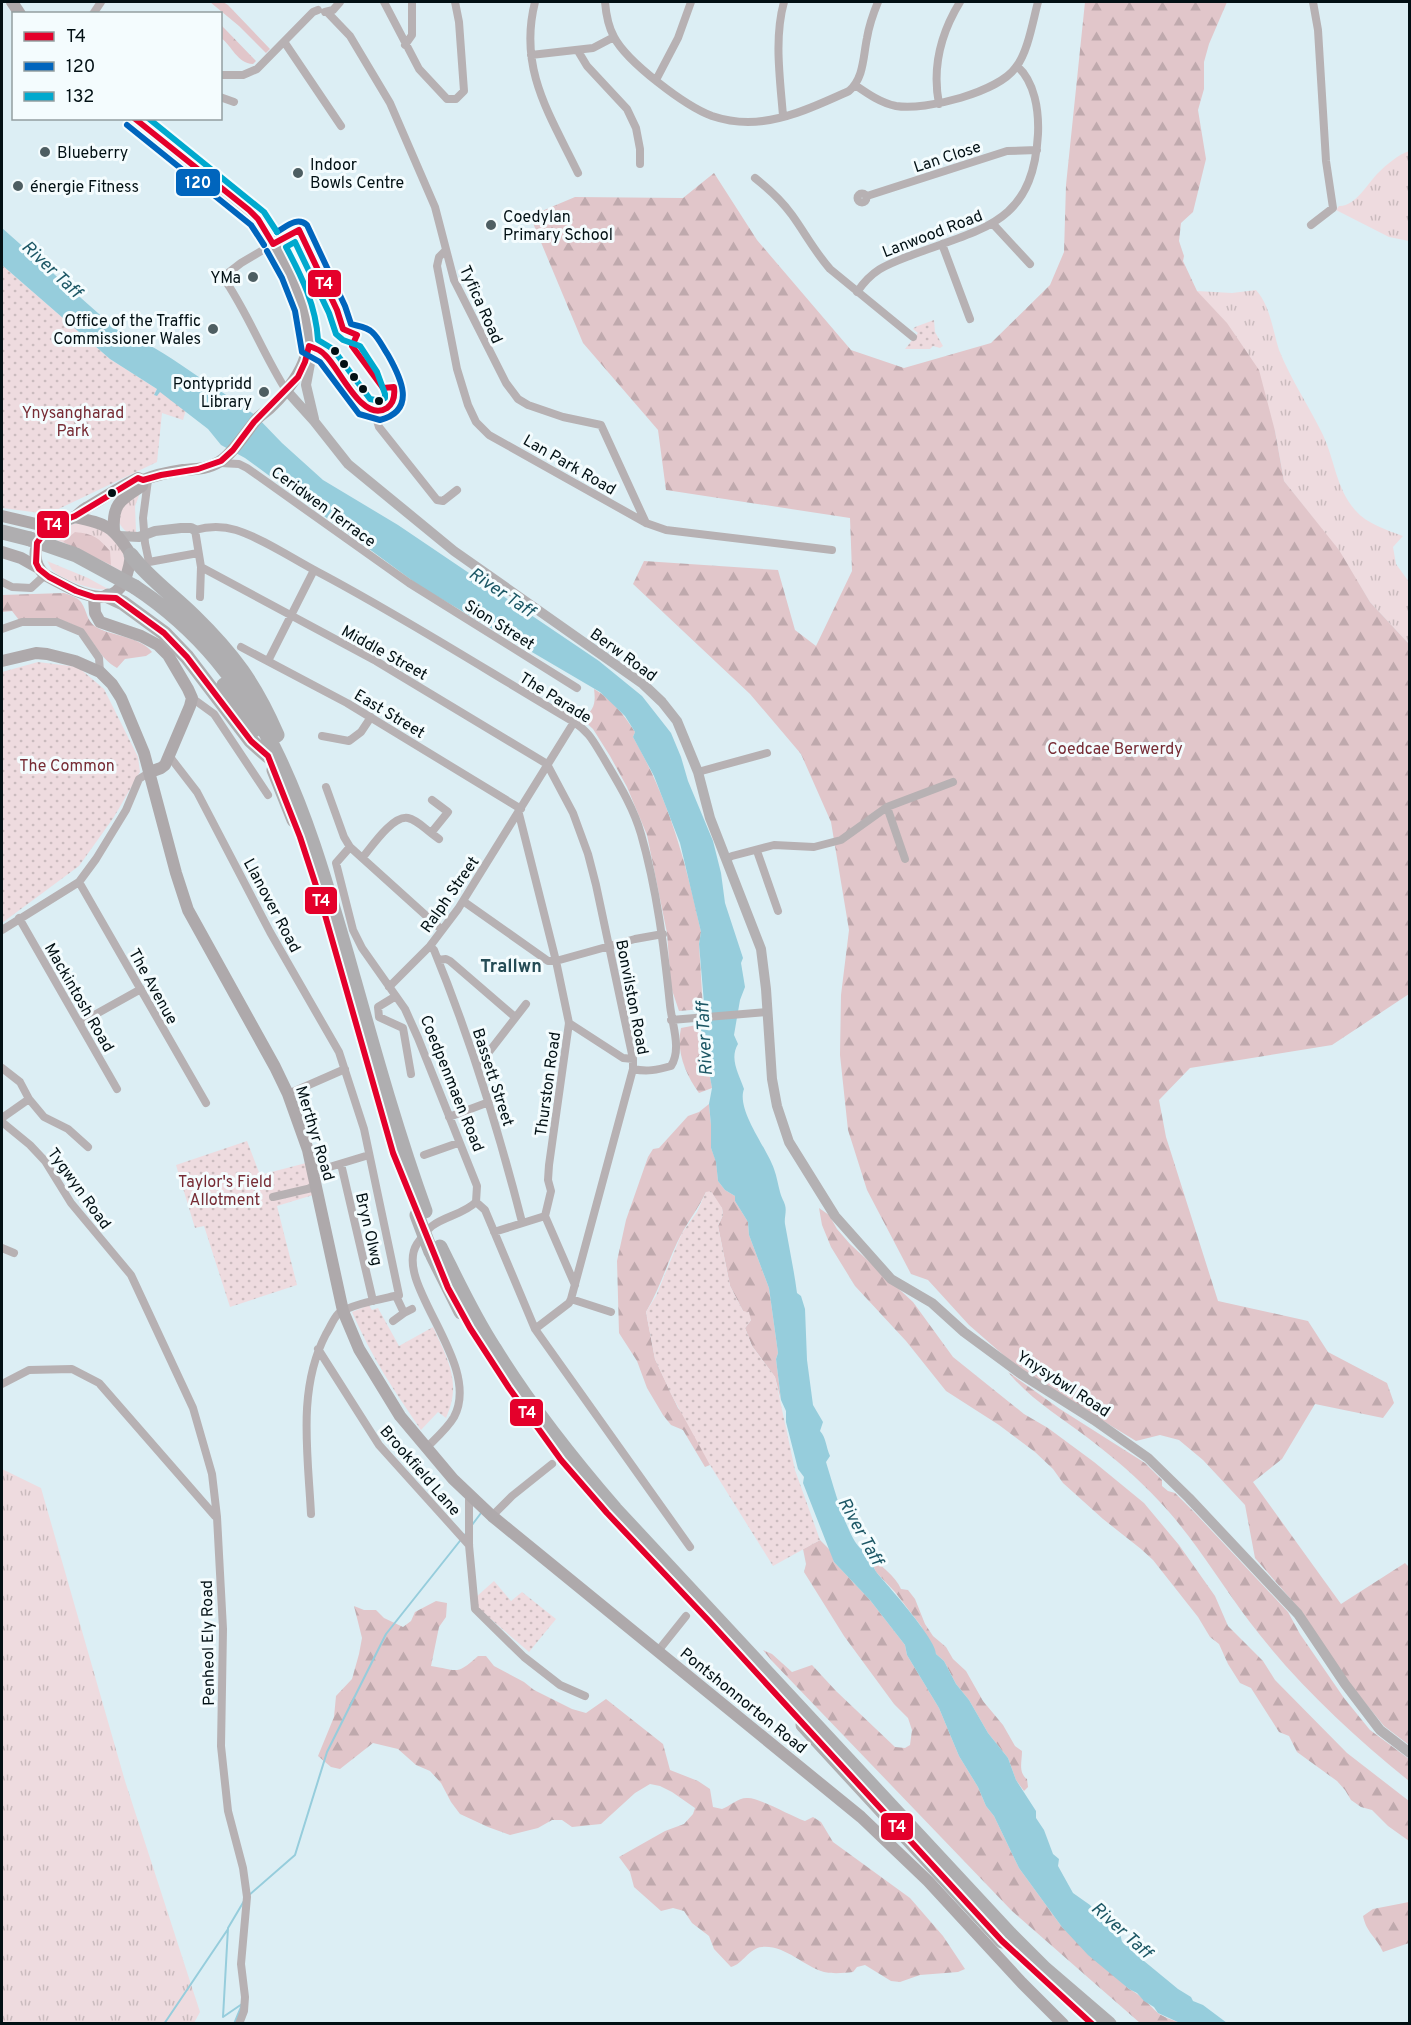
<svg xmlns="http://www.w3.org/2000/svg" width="1411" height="2025" font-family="Overpass,sans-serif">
<defs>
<pattern id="grass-tufts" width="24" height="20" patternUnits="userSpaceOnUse" patternTransform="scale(1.5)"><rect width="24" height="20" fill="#eedbdf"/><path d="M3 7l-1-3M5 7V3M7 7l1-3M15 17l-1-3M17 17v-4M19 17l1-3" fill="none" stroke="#cabbbe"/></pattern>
<pattern id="forest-firs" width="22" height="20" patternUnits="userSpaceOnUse" patternTransform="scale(1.5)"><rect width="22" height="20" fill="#e1c6ca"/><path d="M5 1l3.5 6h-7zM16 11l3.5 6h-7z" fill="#bfa9ad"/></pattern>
<pattern id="park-dots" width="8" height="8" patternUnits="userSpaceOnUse" patternTransform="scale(1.5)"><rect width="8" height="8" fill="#eedbdf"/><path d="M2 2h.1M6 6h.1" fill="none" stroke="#cabbbe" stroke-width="1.8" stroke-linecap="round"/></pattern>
</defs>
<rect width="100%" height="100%" fill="#dceef4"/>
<path fill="url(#grass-tufts)" d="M1409,151V241L1389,237L1336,210L1339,206C1355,207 1368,183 1378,173C1387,164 1398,155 1409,151Z
M1256,290C1270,305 1273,331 1279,350C1291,380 1309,406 1323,435C1335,461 1336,488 1355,510C1367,524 1387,530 1403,536L1393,547L1396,564L1409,582V644L1370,602L1338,550L1284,481L1275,431L1197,291L1232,293Z
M140,493L135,506L136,532H127C107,516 126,502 140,493Z
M77,523L102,529L122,548L125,561L123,572L80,549L51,538L61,528Z
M47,561L88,578L108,589C95,592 61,579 52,570C50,567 49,564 47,561Z
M2,1469L41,1488L125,1781L200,2012L194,2023H2Z"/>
<path fill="url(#forest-firs)" d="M210,2H223L228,5L270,49L266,53L239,26Z
M1085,2H1227L1209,44L1204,62V89L1198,110L1206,159L1193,212L1181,223L1179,241L1184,256L1183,261L1197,291L1227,323L1259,370L1275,431L1284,481L1339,550L1370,602L1409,644V994L1332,1045L1190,1068L1159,1100L1166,1137L1218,1301L1308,1321L1328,1352L1387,1383L1394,1403L1383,1418L1315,1404L1282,1459L1253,1482L1341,1604L1405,1563L1409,1567V1745L1384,1726L1349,1683L1302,1612L1255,1558L1245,1505L1203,1460L1179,1440L1160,1435L1136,1441L1023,1372L969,1325L928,1280L911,1274L867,1190L848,1130L840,1055L841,995L849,930L831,822L801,754L750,694L633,584L644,561L778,570L795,630L816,646L852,571L850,518L666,490L658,430L583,343L530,216L575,197L683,198L714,173L757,240L851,350L904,368L991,343L1050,285L1064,252L1066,185Z
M221,25L225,29L256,61L253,64C237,63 232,46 221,38Z
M75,532C93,534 98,537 110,551L111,565L63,542Z
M64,593C70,595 77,597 81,602C88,612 86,623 100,629C117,637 140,637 152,652L146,656L125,659L117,668C99,658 96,642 82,631C64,615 40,619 19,620L12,611L2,612V595Z
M594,689C612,699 624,715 635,732L633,737C669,799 686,863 701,932L699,944L703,1009L679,1011L671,987L667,933L647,835L627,787L610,756L593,729L582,719C594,710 596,704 594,689Z
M702,1024L700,1042L708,1046L707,1060L712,1088L699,1093C685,1074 676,1051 681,1028Z
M709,1104L711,1125V1148L716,1161L718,1181L725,1190L735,1196V1201L748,1222L749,1235L769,1288L778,1353L776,1359L781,1400L775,1377L752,1346L745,1328L751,1320L743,1311L730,1286L718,1226L723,1215L722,1208L706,1192C699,1207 690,1219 682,1233C668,1259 661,1287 646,1312L655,1359L678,1408L709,1446L710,1465L705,1467L683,1430L671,1425L663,1415L647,1388L637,1361L619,1333L617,1261L626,1220L648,1157L653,1149L659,1148L688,1116L699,1112Z
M819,1208L829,1215L837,1229L850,1244L913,1302L953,1357L1024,1414L1048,1428L1094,1462L1144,1503L1179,1545L1215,1596L1228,1626L1263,1661L1275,1680L1347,1753L1409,1801V1841L1388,1826L1372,1810L1361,1807L1351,1800L1345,1790L1337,1781L1297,1752L1289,1736L1279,1732L1251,1688L1240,1683L1228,1664L1219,1644L1210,1637L1198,1617L1153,1560L1141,1549L1103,1519L1063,1483L1053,1469L1035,1452L999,1425L946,1391L906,1341L855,1286L831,1247L822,1225Z
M1008,1372L1060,1409L1145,1463L1162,1480V1486L1168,1491L1175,1493L1195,1513L1288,1612L1300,1634L1344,1698L1370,1730L1409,1759V1781C1350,1733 1295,1682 1249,1621C1219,1581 1194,1538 1159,1501C1138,1478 1113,1457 1088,1438C1060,1417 1030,1399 1008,1372Z
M820,1540L831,1551L834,1562L870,1600L905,1645L907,1655L939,1708L959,1756L978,1787L986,1806L994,1816L1019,1868L1062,1927L1129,1989C1140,1994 1149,2005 1158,2013C1163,2017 1173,2020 1180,2023H1140L1012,1911L772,1661L763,1650L772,1654L792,1672L812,1665L836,1691L895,1747L905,1748L910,1745L912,1730L908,1718L894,1704L844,1636L804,1572L806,1564L803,1549Z
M867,1553C878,1564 896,1576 901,1589L908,1590L915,1599L925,1624L933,1636L946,1647L953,1659L966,1671L983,1701L1003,1725L1015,1746L1022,1751C1022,1762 1018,1772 1027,1779L1028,1787L1024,1791L1016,1780L1008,1758L988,1733L969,1700L956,1684L944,1661L936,1654L921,1626L895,1592L876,1572Z
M436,1601L447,1603L446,1617L439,1627L431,1666C458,1670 456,1676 478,1656H486L494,1666L524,1682L534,1690L572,1709L586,1713L606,1699L663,1744L670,1770L698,1781L710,1789L713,1807L722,1809C730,1806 739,1797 748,1798C760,1798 791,1816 805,1821L813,1817L821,1822L833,1842L910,1898L943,1936L965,1969L958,1972L920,1975L900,1982L891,1981L865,1965L857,1967L853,1972C844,1973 833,1974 824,1972C803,1966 785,1945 762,1947C749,1948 743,1964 731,1967L714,1949L709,1936L692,1923L684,1911L673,1908L661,1911L634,1887L630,1872L619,1857L665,1831L684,1824L693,1814L695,1808L672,1792L660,1786L650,1784L635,1793L601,1824L572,1827L562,1820H552L538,1828L510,1835L488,1827L460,1814L451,1802L441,1783L430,1771L416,1765L398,1749L373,1743L340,1769L331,1767L318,1756L334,1717L336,1696L352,1679L359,1654L362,1638L354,1606L364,1610H376L384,1618L403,1627L411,1621L415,1612Z
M1409,1902V1943L1383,1952C1376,1936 1367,1934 1363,1916L1373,1909Z"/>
<path fill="url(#park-dots)" d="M2,265L110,359L157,389L154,395L160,391L186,410L183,420L162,413L157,462L48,514L2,508Z
M934,320L935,332L943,346L940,348L933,346L930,349H905L918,333L913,329L915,327Z
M38,662L78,667L104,689L138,757L140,772L114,817L79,866L2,923V672Z
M247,1141L260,1175L306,1163L313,1195L277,1206L297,1285L230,1307L204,1226L195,1228L176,1165Z
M711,1191L722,1208L723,1215L718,1226L730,1286L743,1311L749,1312L751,1320L745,1328L752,1346L775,1377L795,1470L820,1540L773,1566L710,1465L671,1394L655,1359L646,1312L656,1296L682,1233L697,1212L706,1192Z
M369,1305L372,1310L378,1308L399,1346L433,1327C448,1360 462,1383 446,1418L438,1412L421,1430C394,1391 371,1356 352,1312Z
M494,1581L511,1601L522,1592L556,1619L529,1652L478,1608L476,1597Z"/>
<path fill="#96cddc" d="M2,228L116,329C123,334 129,335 137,339C161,350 184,367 206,382L208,386L212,389L216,388L255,415L282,443L323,480L398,525L599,661L642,696L671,733L681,757L688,781L713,841L721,873L725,903L743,958L741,963L745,987L740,1000L734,1035L738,1044C729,1059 739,1074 744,1089C736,1110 767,1148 774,1169C777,1177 778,1185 780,1192C781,1197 784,1201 785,1205C787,1211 784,1218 785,1224C789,1247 794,1270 797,1293L801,1296L805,1309L807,1360L813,1405L823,1422L820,1431C826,1437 826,1447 830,1456L826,1462C832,1481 846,1534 860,1548C862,1550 865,1550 867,1553C872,1558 872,1567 877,1573C889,1587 936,1639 936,1654L944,1661L956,1684L969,1700L988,1733L1008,1758L1016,1780L1036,1811V1818L1044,1830L1053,1854L1059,1859L1058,1866L1073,1893L1090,1905L1110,1927L1120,1933L1122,1942L1145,1957L1144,1961L1178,1989L1191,1997L1193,2001L1203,2005L1227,2023H1180L1158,2013L1154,2007L1144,2001L1137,1993L1129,1989L1088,1955L1062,1927L1019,1868L994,1816L986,1806L978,1787L959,1756L939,1708L907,1655L905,1645L870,1600L834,1562L803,1483L804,1477L798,1469L786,1422V1411L781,1400L776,1359L778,1353L769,1288L749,1235L748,1222L735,1201V1196L725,1190L718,1181L716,1162L711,1148V1125L709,1104L712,1088L707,1060L708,1047L700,1042L704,1003L699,944L701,932L680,843L654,776L633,737L635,732L625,716L600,692L421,587L245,458L221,445L208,429L160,392L157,396L154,395L157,389L110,359L2,265Z"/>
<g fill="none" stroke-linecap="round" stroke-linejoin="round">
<path stroke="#96cddc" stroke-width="2" d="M472,1525L481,1513
M248,1896L295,1855L327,1752L386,1634L467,1532
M242,2004L223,2017L228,1928L244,1901
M164,2024L228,1929
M234,2024L241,2007"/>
<path stroke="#b7b1b3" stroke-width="8" d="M384,2L419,69L447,99H456L464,91L459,22L455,2
M535,2C518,69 550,115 578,173
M605,2C606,14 608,26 614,37C627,62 685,106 712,116C724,120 736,122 748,122C783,122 818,105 849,91C864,78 863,57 867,38C869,26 873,14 878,2
M325,12L333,10L340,2
M327,12L350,36L390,103L435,207L454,280L506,383L518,399L528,405L563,417L601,425L646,523
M93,14L101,2
M285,43L341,126
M405,45L412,35V2
M578,51L587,66L627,109L636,128L640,149V164
M531,55L593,48L614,37
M220,75H243L257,69L313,12L318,10
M656,80L678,38L691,2
M855,85C868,94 881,103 896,106C926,111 999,92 1016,67C1028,52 1033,20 1038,2
M220,97L234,102
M939,104C932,68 941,33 960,2
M783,116C780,78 774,38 784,2
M755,178C769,189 782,201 792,215C805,233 815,252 830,269L913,337
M857.5 198a4.5 4.5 0 1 1 9 0a4.5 4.5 0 1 1-9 0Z
M867,196L1007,151L1037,150
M993,224L1030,264
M1311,225L1333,208L1326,161L1318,30L1313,2
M273,244L241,263L223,277C248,313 263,354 286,390
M942,244L970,319
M446,250L439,257L437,266L457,369L468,405L476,422L489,435L646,523L666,530L832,550
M857,292C873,269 886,265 912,255C983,228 1033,224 1038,134C1039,111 1035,82 1017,66
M309,346L319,350L326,355L365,407L374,411L379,427L437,500L443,501L457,490
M220,463L239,464L247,468L409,583L577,688
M148,480L143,518L145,543L149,562L198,553
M2,582L12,587L31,588L45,575
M200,597L201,567
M2,629L22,622H57L81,632L99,658L100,672
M241,647L347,703L521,809
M268,661L314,570
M192,698L214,714L268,795
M322,736L349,741L361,732L371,717
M170,757L197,792L270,932L339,1052L364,1129L399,1295C382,1299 351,1304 338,1314C333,1319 330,1328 326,1334C297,1389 308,1454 311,1514
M698,772L767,753
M326,787L344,837L350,847L442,930
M887,807L905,859
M519,814L556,961L569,1023L549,1165L548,1180L551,1191L545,1216L575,1285
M431,833L439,839
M350,847L336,863L353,930L362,948L405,1009L418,1038L477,1186L476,1202
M757,851L778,911
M363,857C372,846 393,815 408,818C417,820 424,828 431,833L448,812L432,800
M726,859L732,856L774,845L814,847L841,840L887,807L953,782
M79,882L206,1103
M463,901L548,961H556L635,939L663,934
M19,918L117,1089
M2,930L79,882L96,859L126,810L139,779L150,772
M430,946L434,950C471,1040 498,1128 522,1222
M438,960L446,959L450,961L515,1017
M389,987L430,946L458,909L574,722
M396,996L378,1007L379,1017L403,1028L411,1074
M671,1020L767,1012
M80,1023L141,989
M569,1023L623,1058L633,1059
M478,1066L526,1004
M2,1068L20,1082L29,1099
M288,1094L345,1069
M449,1117L489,1102
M2,1118L29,1099L44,1117L68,1129L88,1147
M2,1122L30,1145L45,1161L71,1203L131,1275L193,1408L212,1474L217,1517L223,1629L221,1746L228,1811L243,1868L247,1897L241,1964L245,1997L244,2011L239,2024
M424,1155L458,1143
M341,1164L373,1301
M313,1172L369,1155
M273,1197L316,1187
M476,1202L485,1210L535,1329L690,1547
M494,1232L545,1216
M2,1248L14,1253
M571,1299L611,1312
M404,1313L412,1309
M393,1321L404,1313L396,1296
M535,1329L569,1303L571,1299L633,1069V1059L596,885L588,854L573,813L547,764L376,661L201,567L195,530C209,526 223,526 236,530C262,538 293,559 318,572C405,618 489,672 574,722C590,733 593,741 603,757C617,781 633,806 641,834C657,890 664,947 670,1005C672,1025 682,1049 671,1066C657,1070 647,1072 633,1069
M318,1349L379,1445L469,1545
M2,1384L29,1370L72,1369L99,1383L215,1516
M426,1448C435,1439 447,1429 454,1417C483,1363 392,1283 417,1244C421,1238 427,1230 432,1226C445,1216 464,1214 476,1202
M469,1495V1545L475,1609L524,1657L560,1685L585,1696
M492,1516L512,1496L552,1464
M658,1651L686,1616"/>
<path stroke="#b4b1b3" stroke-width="10" d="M309,346L311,358L306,385L314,419
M286,390L314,421L348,464L454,551L643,684L662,702L677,721L698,772L710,818L761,949L766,989L772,1079L777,1106L789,1142L835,1216L891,1279L932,1303L964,1332L1021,1374L1094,1420L1148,1458L1189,1498L1298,1614L1345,1684L1380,1730L1410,1753
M119,536L139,537L155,531L181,528H191L195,530"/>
<path stroke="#aea9ab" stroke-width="12" d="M12,2L20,14
M2,516L49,527
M74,517C107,524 113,526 131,555C123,619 84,596 45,575C30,562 34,539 49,527C56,521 67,521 75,517C79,514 82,510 86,508C103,498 120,487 138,478L143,480C155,475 170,472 183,470C196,469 208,469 219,462C232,455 246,432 256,420C261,414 268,411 273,405C305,373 317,346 302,301L268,233L258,219L133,118
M114,531C112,504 120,500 142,486L143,480
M2,552L21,558L37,567
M94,597L95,613L100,622L141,636L158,645L168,655L188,689L192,698L190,706L165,765L161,768L150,772
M2,661L36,653L47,654L75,661L100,672L112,684L121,698L144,753L176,873L188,910L275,1067L288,1094L308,1150L343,1311L359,1349L400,1416L453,1479L492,1516L861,1817L928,1881L1022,1983L1063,2024"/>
<path stroke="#afaeb0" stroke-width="15" d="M2,532L30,539
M131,555C149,579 173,595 194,616C233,654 255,684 277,735
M135,587C268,675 306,815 348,959C372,1044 395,1128 425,1211
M108,596L123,603L164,633L187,657L251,741L268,756
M224,685L254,730
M274,770L294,820
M440,1247C457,1281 473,1316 494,1348C529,1405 571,1458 615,1509L1010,1934L1045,1969L1109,2024
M433,1256L461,1312
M803,1725L1002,1941"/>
<path stroke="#afaeb0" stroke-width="15" d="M30,539L76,555L135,587
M417,1215L431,1252"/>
<g stroke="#f4fcfe" stroke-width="10">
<path id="bus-1" d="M134,118L249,210L258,219L273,244L299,230L337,310L343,329L357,335L352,346L383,388L394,387C395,395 394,403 387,408C362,424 339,367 325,355C321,350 315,348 309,346L305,362L298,377L254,422L233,450L221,461L198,469L161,475L143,480L138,478L75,516L49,526L37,543L36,563L39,569L49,577L76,591L94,597L116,598L164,633L187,657L251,741L268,756L300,837L321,901L393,1153L448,1288L470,1328L509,1388L561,1460L607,1513L708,1620L1002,1941L1092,2024"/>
</g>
<g stroke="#f4fcfe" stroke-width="10">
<path id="bus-2" d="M127,125L251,225L264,245
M267,251L282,278L295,311L302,352L320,362L359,414L380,420C417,410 401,378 388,355C383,348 379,338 372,332C367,327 357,326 351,324L345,306L307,225C297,216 286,227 277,232"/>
</g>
<g stroke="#f4fcfe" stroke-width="10">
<path id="bus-3" d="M148,118L264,212L277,232
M295,242L329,313L336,334L343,340L360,346L377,372L385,394V398L380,401L370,399L333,349L318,340C316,306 302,277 286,247Z"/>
</g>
<use href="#bus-1" stroke="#e4002b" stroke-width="6"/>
<use href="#bus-2" stroke="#0065bd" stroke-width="6"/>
<use href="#bus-3" stroke="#00a9ce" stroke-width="6"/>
</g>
<g fill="#4e5e62" stroke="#f4fcfe" stroke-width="2">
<circle cx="45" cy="152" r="6"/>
<circle cx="298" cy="173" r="6"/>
<circle cx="18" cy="186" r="6"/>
<circle cx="491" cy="225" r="6"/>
<circle cx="253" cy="277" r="6"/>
<circle cx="213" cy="329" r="6"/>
<circle cx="264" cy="392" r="6"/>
</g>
<g fill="#021014" stroke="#f4fcfe" stroke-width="2">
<circle cx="335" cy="351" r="5"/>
<circle cx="344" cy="364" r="5"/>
<circle cx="354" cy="377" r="5"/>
<circle cx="363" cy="389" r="5"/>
<circle cx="379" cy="401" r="5"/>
<circle cx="112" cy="493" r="5"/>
</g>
<g text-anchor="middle" stroke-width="6" stroke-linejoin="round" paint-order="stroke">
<g font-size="16" fill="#021014" stroke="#f4fcfe" text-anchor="start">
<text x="57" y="158">Blueberry</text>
<text x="310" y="170">Indoor<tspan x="310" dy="18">Bowls Centre</tspan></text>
<text x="30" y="192">énergie Fitness</text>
<text x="503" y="222">Coedylan<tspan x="503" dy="18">Primary School</tspan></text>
<text x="241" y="283" text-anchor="end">YMa</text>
<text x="201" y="326" text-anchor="end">Office of the Traffic<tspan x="201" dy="18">Commissioner Wales</tspan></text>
<text x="252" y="389" text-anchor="end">Pontypridd<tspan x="252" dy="18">Library</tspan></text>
</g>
<g font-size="16" fill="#021014" stroke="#f4fcfe">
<text transform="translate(947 156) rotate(-18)" y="6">Lan Close</text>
<text transform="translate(932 233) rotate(-21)" y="6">Lanwood Road</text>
<text transform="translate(482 304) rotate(66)" y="6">Tyfica Road</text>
<text transform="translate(570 464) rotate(30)" y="6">Lan Park Road</text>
<text transform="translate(324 506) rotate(36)" y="6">Ceridwen Terrace</text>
<text transform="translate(500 624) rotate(32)" y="6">Sion Street</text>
<text transform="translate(385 652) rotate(29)" y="6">Middle Street</text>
<text transform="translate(624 654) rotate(36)" y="6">Berw Road</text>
<text transform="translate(556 697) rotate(32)" y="6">The Parade</text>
<text transform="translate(390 713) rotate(31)" y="6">East Street</text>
<text transform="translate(449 894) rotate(-55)" y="6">Ralph Street</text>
<text transform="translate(273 905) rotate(62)" y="6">Llanover Road</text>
<text transform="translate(154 986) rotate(61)" y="6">The Avenue</text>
<text transform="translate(80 997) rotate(60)" y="6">Mackintosh Road</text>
<text transform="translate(633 997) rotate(79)" y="6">Bonvilston Road</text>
<text transform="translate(494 1077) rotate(72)" y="6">Bassett Street</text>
<text transform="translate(453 1083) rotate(68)" y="6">Coedpenmaen Road</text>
<text transform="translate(547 1084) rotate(-82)" y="6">Thurston Road</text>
<text transform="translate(316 1133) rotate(73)" y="6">Merthyr Road</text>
<text transform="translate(80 1188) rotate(54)" y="6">Tygwyn Road</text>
<text transform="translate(370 1229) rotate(77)" y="6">Bryn Olwg</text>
<text transform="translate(1064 1383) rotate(33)" y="6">Ynysybwl Road</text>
<text transform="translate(421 1470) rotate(49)" y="6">Brookfield Lane</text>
<text transform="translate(207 1643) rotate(-91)" y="6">Penheol Ely Road</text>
<text transform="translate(744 1700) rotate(39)" y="6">Pontshonnorton Road</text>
</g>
<g font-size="16" fill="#762b34" stroke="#f4fcfe">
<text x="73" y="418">Ynysangharad<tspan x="73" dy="18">Park</tspan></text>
<text x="1115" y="754">Coedcae Berwerdy</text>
<text x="67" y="771">The Common</text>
<text x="225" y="1187">Taylor's Field<tspan x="225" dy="18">Allotment</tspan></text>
</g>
<g font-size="18" font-style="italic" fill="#1c5765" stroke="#f4fcfe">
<text transform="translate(52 269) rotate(43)" y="6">River Taff</text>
<text transform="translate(502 592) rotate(34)" y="6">River Taff</text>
<text transform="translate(704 1039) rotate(-93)" y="6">River Taff</text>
<text transform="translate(861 1531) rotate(61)" y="6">River Taff</text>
<text transform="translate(1122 1930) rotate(42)" y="6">River Taff</text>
</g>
<g font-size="18" font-weight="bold" fill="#244b55" stroke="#f4fcfe">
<text x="511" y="972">Trallwn</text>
</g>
</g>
<g stroke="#f4fcfe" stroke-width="2">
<rect x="175" y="168" width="46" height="29" rx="6" fill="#0065bd"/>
<rect x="307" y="269" width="35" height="29" rx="6" fill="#e4002b"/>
<rect x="36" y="510" width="34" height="29" rx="6" fill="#e4002b"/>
<rect x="304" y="886" width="34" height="29" rx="6" fill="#e4002b"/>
<rect x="509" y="1398" width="35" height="29" rx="6" fill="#e4002b"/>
<rect x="880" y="1812" width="34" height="29" rx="6" fill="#e4002b"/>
</g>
<g font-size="16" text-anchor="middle" font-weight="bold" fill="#fff">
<text x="198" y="188">120</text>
<text x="324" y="289">T4</text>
<text x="53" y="530">T4</text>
<text x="321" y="906">T4</text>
<text x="527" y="1418">T4</text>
<text x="897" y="1832">T4</text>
</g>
<rect width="1411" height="2025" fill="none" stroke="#021014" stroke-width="6"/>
<rect x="12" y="12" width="210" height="108" fill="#f4fcfe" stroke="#939ea0" stroke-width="1.5"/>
<rect x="24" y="32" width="30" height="9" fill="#e4002b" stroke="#939ea0" stroke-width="1.5"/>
<text x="66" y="42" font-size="18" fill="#021014">T4</text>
<rect x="24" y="62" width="30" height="9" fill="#0065bd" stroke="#939ea0" stroke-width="1.5"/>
<text x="66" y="72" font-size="18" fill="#021014">120</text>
<rect x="24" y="92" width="30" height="9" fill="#00a9ce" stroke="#939ea0" stroke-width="1.5"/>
<text x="66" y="102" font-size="18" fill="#021014">132</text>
</svg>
